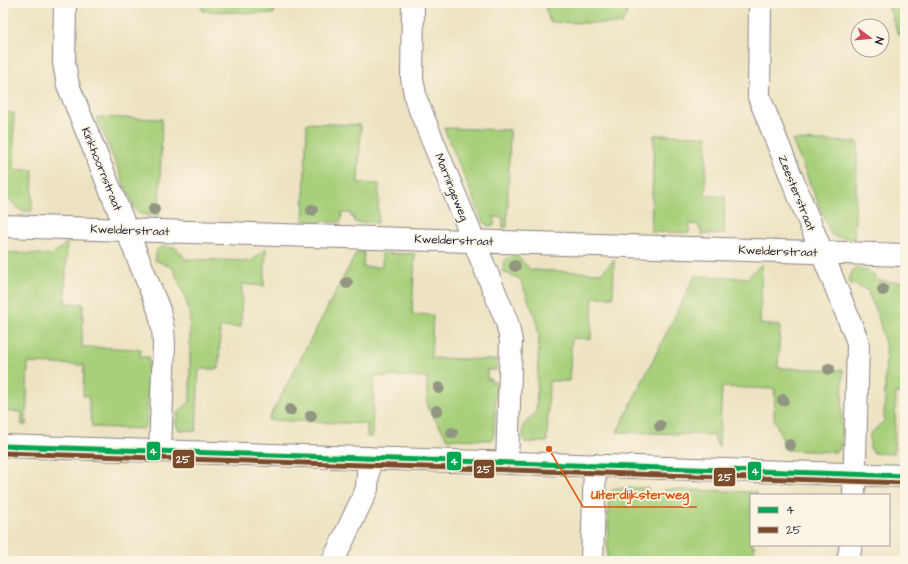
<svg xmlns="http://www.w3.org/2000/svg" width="908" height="564" font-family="'Architects Daughter',sans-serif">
<rect width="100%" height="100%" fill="#fcf5e5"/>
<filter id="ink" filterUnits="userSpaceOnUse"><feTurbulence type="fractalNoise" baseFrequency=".025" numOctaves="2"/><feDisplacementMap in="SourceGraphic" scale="8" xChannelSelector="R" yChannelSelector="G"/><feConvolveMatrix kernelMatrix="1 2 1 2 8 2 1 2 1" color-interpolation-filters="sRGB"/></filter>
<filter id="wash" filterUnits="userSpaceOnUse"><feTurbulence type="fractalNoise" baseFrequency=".012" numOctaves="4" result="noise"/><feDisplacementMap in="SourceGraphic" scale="16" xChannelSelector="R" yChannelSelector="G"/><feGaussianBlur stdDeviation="0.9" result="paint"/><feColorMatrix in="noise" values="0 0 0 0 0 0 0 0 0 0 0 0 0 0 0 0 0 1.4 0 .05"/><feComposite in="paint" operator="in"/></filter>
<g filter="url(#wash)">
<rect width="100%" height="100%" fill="#ede3c3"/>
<path fill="#a8d07b" stroke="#65795b" d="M200,3H278L273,14L203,11Z
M544,3H631L622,24L550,22Z
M888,5L905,6V34H898Z
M3,112L14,113V169L33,170L32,211H21L8,198H3Z
M96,117L162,119L159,216C150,215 141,217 135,209Z
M307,123L361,125L358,183L379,184L378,223L354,222V217H351V213H342L341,222L303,221Z
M444,128L510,130L507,227H503V218L494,217V226L487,225L483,221Z
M654,135L707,136L705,195L725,197L724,234H701V229H699V225L690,224L689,233L651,232Z
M792,140L858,142L854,239L836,237L831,234Z
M67,242L65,303L83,304L82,347L141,349L140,357H149L147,419L146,424L143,429L92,427L88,396H83L84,365L28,363L26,425H22V412L3,411V252L53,255Z
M162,246L173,248L174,246L186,259L252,261L266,248L264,286L242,284L241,327H220L219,369H199L196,431L179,430L176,424V419H178V415H176L190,401V320L186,300L173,268L155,260L156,251Z
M357,252H364L363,267H382V253L415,254L412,314L433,315L431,358L497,360L496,370H487V379H491V382H496L494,433L492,440L448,439L427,407V377L374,376L372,437H367V424L268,420Z
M510,257H518L531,270L601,273L614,260L613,297H593L591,339L572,338L569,381H549L547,442H525L523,437V426L536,412L539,337L536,319L520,279L503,272C502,266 504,259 510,257Z
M762,264L760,324L780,326L778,368L843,370L841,444L840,448L835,452L787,450L774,419L775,389L722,387L719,448L713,435L617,432L695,276L747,278Z
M859,268H862V271H867V269L879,281L905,282V393H896L894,454L874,453L870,448V434L884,421L886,348L879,319L867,290L850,283L849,280L853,270Z
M614,488H648V493L664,494L665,489L756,492V495H751V545H754V561H607L609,496L610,493Z"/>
</g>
<g filter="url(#ink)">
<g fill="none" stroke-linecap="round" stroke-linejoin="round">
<g stroke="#88827f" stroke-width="24">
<path id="minor" d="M65,3L64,63L68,85L159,310L163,329L164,344L160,451
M413,3L412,78L416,100L507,322L511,341L507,463
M760,3L759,97L856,337L858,345L854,495
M3,226L905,255
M3,446L905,476
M333,561L367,489L369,458
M592,561L595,465
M848,561L851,545"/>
</g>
<use href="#minor" stroke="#fff" stroke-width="22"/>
<g stroke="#fcf5e5" stroke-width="8">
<path id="bus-1" d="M3,446L905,476"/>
</g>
<g stroke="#fcf5e5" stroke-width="8">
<path id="bus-2" d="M3,453L905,483"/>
</g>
<use href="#bus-1" stroke="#00a651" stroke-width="5"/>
<use href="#bus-2" stroke="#7a4b2a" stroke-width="5"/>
</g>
<g fill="#939583">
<circle cx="154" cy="209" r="6"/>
<circle cx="312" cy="210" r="6"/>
<circle cx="515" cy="266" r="6"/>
<circle cx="347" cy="283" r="6"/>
<circle cx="883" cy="290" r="6"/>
<circle cx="829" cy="369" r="6"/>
<circle cx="439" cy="388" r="6"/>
<circle cx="783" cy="400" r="6"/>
<circle cx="290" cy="410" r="6"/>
<circle cx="437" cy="411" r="6"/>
<circle cx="311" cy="416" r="6"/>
<circle cx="660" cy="426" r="6"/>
<circle cx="452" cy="433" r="6"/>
<circle cx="790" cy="445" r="6"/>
</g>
</g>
<g text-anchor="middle" stroke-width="3.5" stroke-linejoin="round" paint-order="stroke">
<g font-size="12" fill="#22223b" stroke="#fcf5e5">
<text transform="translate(102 169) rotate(68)" y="4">Kinkhoornstraat</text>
<text transform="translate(452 187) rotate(68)" y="4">Marningeweg</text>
<text transform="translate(797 193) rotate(68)" y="4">Zeesterstraat</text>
<text transform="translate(130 230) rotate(2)" y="4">Kwelderstraat</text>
<text transform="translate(454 240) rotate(2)" y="4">Kwelderstraat</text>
<text transform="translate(778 251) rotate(2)" y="4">Kwelderstraat</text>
</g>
</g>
<path fill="none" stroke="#de560e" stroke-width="1.5" d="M549 449L583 507H697"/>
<circle fill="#de560e" stroke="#fcf5e5" stroke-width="1.5" cx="549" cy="449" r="4"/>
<g font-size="13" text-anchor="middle" font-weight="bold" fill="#de560e" stroke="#fcf5e5" stroke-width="3.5" stroke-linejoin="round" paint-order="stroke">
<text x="640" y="499">Uiterdijksterweg</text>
</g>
<g stroke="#fcf5e5" stroke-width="1.5">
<rect x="146" y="441" width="15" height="20" rx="4" fill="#00a651"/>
<rect x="172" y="449" width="23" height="20" rx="4" fill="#7a4b2a"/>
<rect x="446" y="451" width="16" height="20" rx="4" fill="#00a651"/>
<rect x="473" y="459" width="22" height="20" rx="4" fill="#7a4b2a"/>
<rect x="747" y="461" width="15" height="20" rx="4" fill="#00a651"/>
<rect x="713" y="467" width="23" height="20" rx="4" fill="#7a4b2a"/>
</g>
<g font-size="11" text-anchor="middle" font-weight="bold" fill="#fff">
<text x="153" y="455">4</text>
<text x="183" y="463">25</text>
<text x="454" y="465">4</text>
<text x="484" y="473">25</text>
<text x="755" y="475">4</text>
<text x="725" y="481">25</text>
</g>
<rect width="908" height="564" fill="none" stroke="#fcf5e5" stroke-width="16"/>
<rect x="750" y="494" width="140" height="52" fill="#fcf5e5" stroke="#a5a1a1"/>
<rect x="758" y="507" width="20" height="6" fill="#00a651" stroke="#a5a1a1"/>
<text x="786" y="514" font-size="12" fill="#22223b">4</text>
<rect x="758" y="527" width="20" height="6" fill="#7a4b2a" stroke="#a5a1a1"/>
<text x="786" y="534" font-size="12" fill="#22223b">25</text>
<g transform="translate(870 38) rotate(106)"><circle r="19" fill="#fcf5e5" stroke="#a5a1a1"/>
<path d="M0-3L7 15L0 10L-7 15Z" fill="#d1495b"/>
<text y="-6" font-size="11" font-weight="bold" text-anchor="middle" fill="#22223b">N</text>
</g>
</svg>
